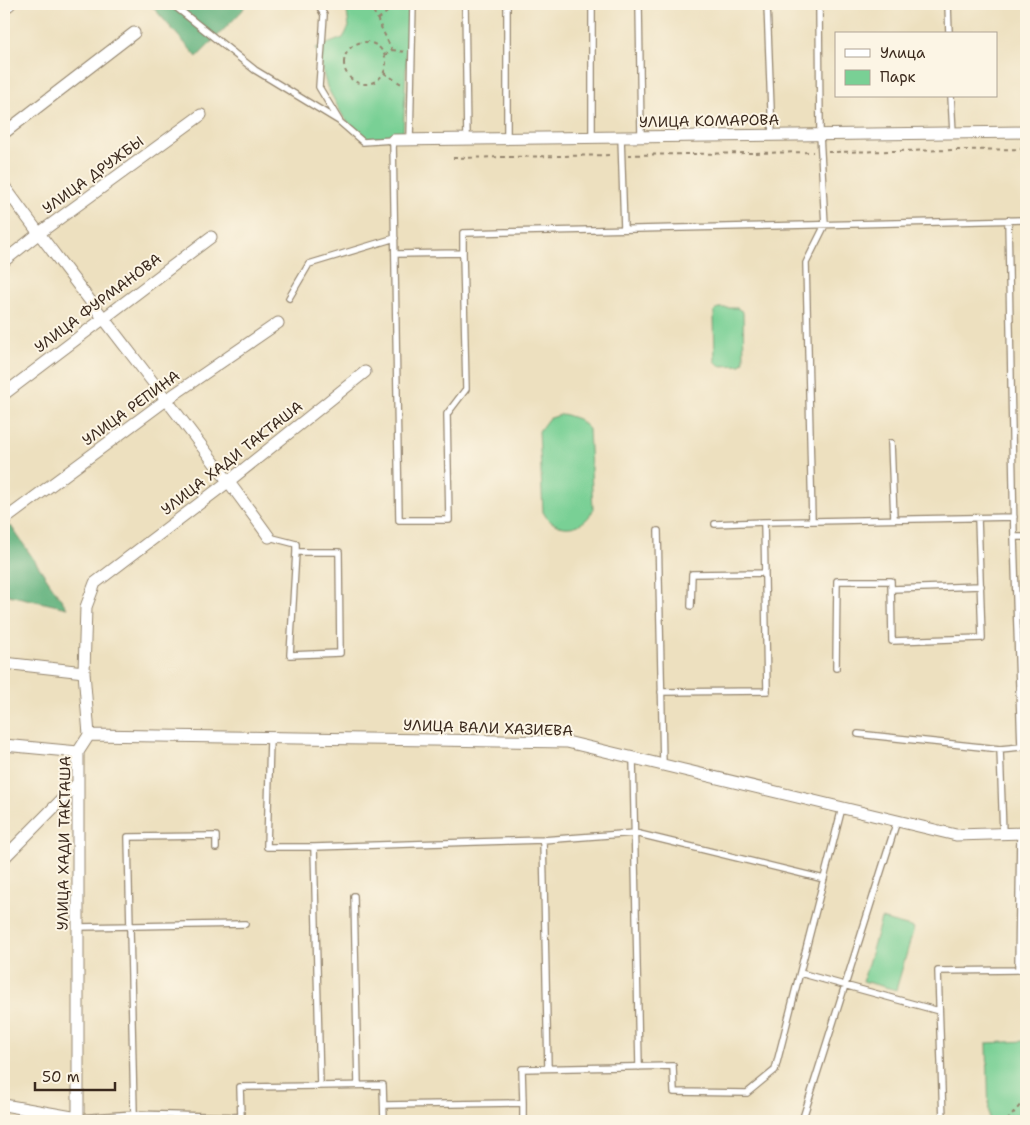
<svg xmlns="http://www.w3.org/2000/svg" width="1030" height="1125" font-family="'Shantell Sans',sans-serif">
<rect width="100%" height="100%" fill="#fcf5e5"/>
<filter id="ink" filterUnits="userSpaceOnUse"><feTurbulence type="fractalNoise" baseFrequency=".02" numOctaves="2"/><feDisplacementMap in="SourceGraphic" scale="10" xChannelSelector="R" yChannelSelector="G"/><feConvolveMatrix kernelMatrix="1 2 1 2 8 2 1 2 1" color-interpolation-filters="sRGB"/></filter>
<filter id="wash" filterUnits="userSpaceOnUse"><feTurbulence type="fractalNoise" baseFrequency=".0096" numOctaves="4" result="noise"/><feDisplacementMap in="SourceGraphic" scale="20" xChannelSelector="R" yChannelSelector="G"/><feGaussianBlur stdDeviation="1.12" result="paint"/><feColorMatrix in="noise" values="0 0 0 0 0 0 0 0 0 0 0 0 0 0 0 0 0 1.4 0 .05"/><feComposite in="paint" operator="in"/></filter>
<g filter="url(#wash)">
<rect width="100%" height="100%" fill="#ede0bf"/>
<path fill="#79d095" stroke="#5a7d5a" d="M346,4H409L403,137L365,138L344,118L327,87L316,48L343,38L349,27Z
M718,308H737L743,312L744,360L741,365L720,366L715,361L714,314V311Z
M563,414L578,419L589,429L593,510C583,532 554,533 543,512L539,431L548,419Z
M881,919L914,928L896,990L863,981Z
M1026,1041V1121H989L987,1043Z"/>
<path fill="#62b27e" stroke="#4e6e4e" d="M150,4H246L242,11L197,57Z
M11,526L67,608L4,594V528Z"/>
</g>
<g filter="url(#ink)">
<g fill="none" stroke-linecap="round" stroke-linejoin="round">
<g stroke="#94856e" stroke-width="8">
<path id="service" d="M172,4L255,70L339,121
M318,4L324,15L319,87L340,122L363,142L393,140L399,520H449L447,414L466,389L463,253L395,254
M465,4L467,139
M639,4L641,137
M767,4L772,136
M948,4L949,34
M951,96L953,133
M621,137L624,229
M507,138V4
M592,138V4
M410,140L413,4
M1008,220L1014,537H1026
M463,253V233L1026,220
M289,298L309,264L395,238
M891,443L894,519
M812,521L806,263L825,225L820,135L819,4
M715,524L764,522
M658,531L663,765
M269,537L296,544V552L290,655L340,653L339,552H296
M892,589L981,586
M691,606L692,574L765,573
M836,668L837,581H891L892,641L982,638L978,518
M661,692L767,691L764,522L1014,517
M858,734L1000,749
M270,739L267,847H314L543,840L635,833L824,879
M633,758L639,1067
M1003,834L1000,749L1021,747L1014,537
M543,840L548,1068
M314,847L320,1086
M354,896L358,1085
M78,927L245,924
M800,973L939,1011
M523,1103L522,1069L673,1066L674,1092L747,1093L775,1070L842,808
M384,1105L523,1103V1121
M134,1114L241,1117L240,1087L383,1085L384,1121
M78,1118L134,1114L128,837L216,836V848
M802,1121L897,821
M943,1121L938,971L1018,970L1020,833"/>
</g>
<g stroke="#94856e" stroke-width="13">
<path id="minor" d="M4,9L10,4
M4,133L134,33
M393,140L1026,132
M4,186C90,305 184,418 269,537
M4,261L38,234L201,115
M4,394L211,237
M4,520L166,400L278,323
M4,663L84,672
M89,735L567,742L956,835L1026,833
M4,745L78,752
M4,858L78,783
M4,1105L78,1118
M78,1121V752L89,735L84,672L86,607L95,583L229,481L365,372"/>
</g>
<path stroke="#94856e" stroke-width="2" stroke-dasharray="4 4" stroke-linecap="butt" d="M370,4L392,50L385,55
M378,19L398,4
M344 63a21 21 0 1 1 42 0a21 21 0 1 1-42 0Z
M392,50L405,52
M384,73L403,85
M828,152L1026,149
M628,155L813,152
M453,158L613,155
M1007,1121L1026,1098"/>
<use href="#service" stroke="#fff" stroke-width="5.5"/>
<use href="#minor" stroke="#fff" stroke-width="11"/>
</g>
</g>
<g text-anchor="middle" stroke-width="4" stroke-linejoin="round" paint-order="stroke">
<g font-size="15" fill="#3b2a1e" stroke="#fcf5e5">
<text transform="translate(709 121) rotate(-1)" y="5">УЛИЦА КОМАРОВА</text>
<text transform="translate(93 175) rotate(-36)" y="5">УЛИЦА ДРУЖБЫ</text>
<text transform="translate(98 303) rotate(-37)" y="5">УЛИЦА ФУРМАНОВА</text>
<text transform="translate(131 408) rotate(-36)" y="5">УЛИЦА РЕПИНА</text>
<text transform="translate(232 458) rotate(-38)" y="5">УЛИЦА ХАДИ ТАКТАША</text>
<text transform="translate(488 728) rotate(2)" y="5">УЛИЦА ВАЛИ ХАЗИЕВА</text>
<text transform="translate(64 843) rotate(-89)" y="5">УЛИЦА ХАДИ ТАКТАША</text>
</g>
</g>
<rect width="1030" height="1125" fill="none" stroke="#fcf5e5" stroke-width="20"/>
<rect x="835" y="32" width="162" height="65" fill="#fcf5e5" stroke="#afa495"/>
<rect x="845" y="49" width="25" height="8" fill="#ffffff" stroke="#afa495"/>
<text x="880" y="58" font-size="15" fill="#3b2a1e">Улица</text>
<rect x="845" y="70" width="25" height="15" fill="#79d095" stroke="#afa495"/>
<text x="880" y="82" font-size="15" fill="#3b2a1e">Парк</text>
<path d="M35 1082v8h80v-8" fill="none" stroke="#3b2a1e" stroke-width="2.5"/>
<text x="42" y="1082" font-size="15" fill="#3b2a1e" stroke="#fcf5e5" stroke-width="4" paint-order="stroke">50 m</text>
</svg>
